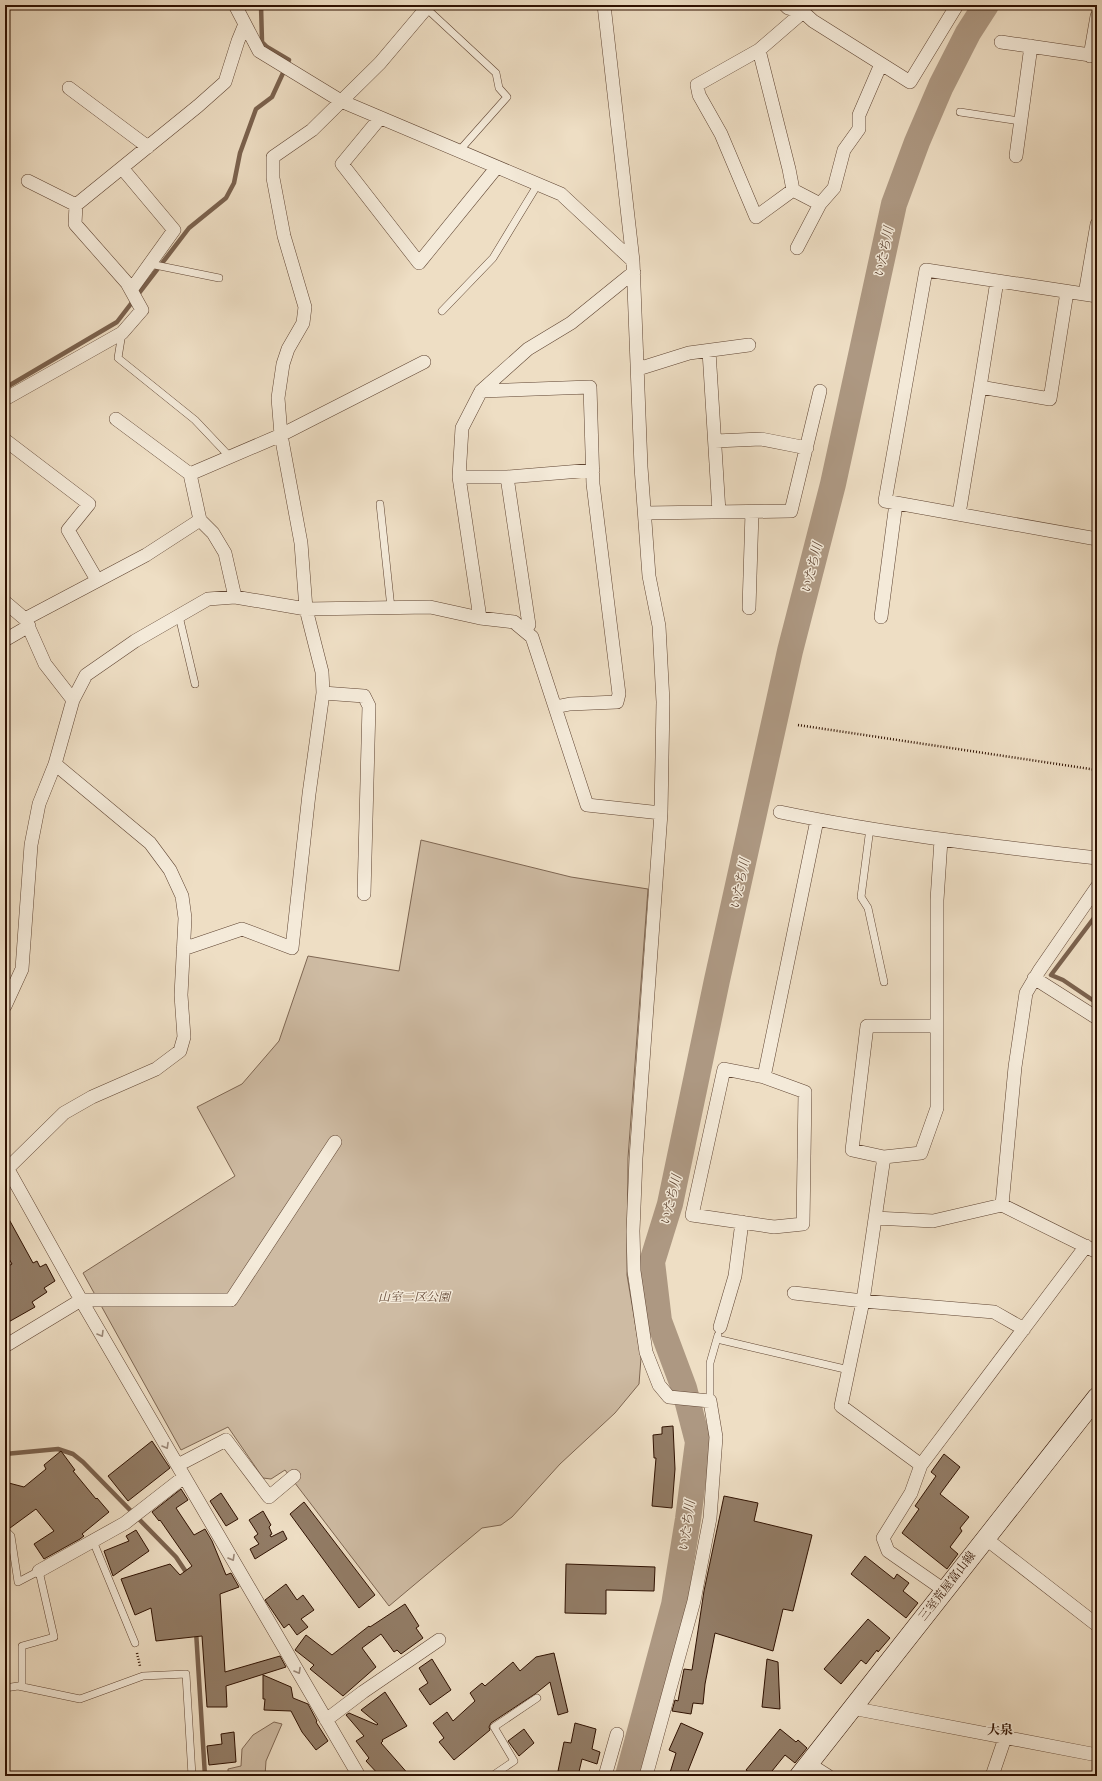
<svg xmlns="http://www.w3.org/2000/svg" width="1102" height="1781" font-family="'Sorts Mill Goudy','Noto Serif JP',serif">
<rect width="100%" height="100%" fill="#eedec4"/>
<filter id="stains"><feTurbulence type="fractalNoise" baseFrequency=".005" numOctaves="4"/><feColorMatrix values="0 0 0 0 .2 0 0 0 0 .09 0 0 0 0 .02 0 0 0 .5 -.17"/></filter>
<radialGradient id="worn" r=".72"><stop offset=".6" stop-color="#630" stop-opacity="0"/><stop offset="1" stop-color="#630" stop-opacity=".3"/></radialGradient>
<path fill="#cebba3" stroke="#7e6652" d="M421,840L571,877L648,889L628,1158L627,1275L641,1358L639,1384L615,1413L560,1464L512,1517L501,1525L482,1528L389,1606L285,1470L271,1479L263,1478L228,1427L181,1450L83,1273L235,1176L197,1107L242,1084L279,1041L308,956L399,971Z
M274,1722L282,1724L266,1761L265,1776H228V1769L241,1766L242,1749L253,1735Z"/>
<g fill="none" stroke-linecap="round" stroke-linejoin="round">
<path stroke="#7b624e" stroke-width="4.5" d="M5,388L117,322L189,228L226,198L234,183L240,153L256,109L272,97L289,60L267,47L262,42L261,5
M1097,914L1051,975L1063,980L1097,1003
M5,1454L58,1449L73,1454L83,1462L176,1557L188,1575
M196,1631L205,1776"/>
<path stroke="#ad9882" stroke-width="26" d="M628,1776L674,1605L688,1519L698,1442L684,1388L659,1321L652,1262L670,1204L717,980L790,651L833,484L894,204L917,142L941,86L968,33L986,5"/>
</g>
<path fill="#927c66" stroke="#2f1101" d="M5,1212L33,1263L37,1261L40,1267L46,1264L55,1281L44,1288L47,1292L32,1302L35,1307L5,1324V1268L12,1264L5,1252Z
M673,1426L675,1469L672,1508L652,1506L656,1458H654L653,1435L662,1434V1427Z
M152,1441L170,1468L128,1501L108,1476Z
M61,1451L75,1470L73,1471L96,1499L97,1498L109,1512L82,1534L84,1536L80,1539L44,1559L34,1544L54,1531L36,1509L10,1528L5,1522V1482L24,1487L46,1469L44,1465Z
M944,1454L960,1467L940,1494L969,1517L960,1528L962,1531L950,1547L958,1554L947,1569L902,1533L919,1509L915,1506L936,1476L931,1472Z
M181,1489L188,1500L176,1508L194,1535L205,1529L212,1541L226,1575L231,1573L239,1587L220,1594L225,1672L280,1656L286,1667L226,1686L227,1707H207L202,1636L156,1641L151,1608L135,1615L121,1579L170,1564L180,1575L192,1566L160,1520L159,1521L152,1512Z
M221,1493L238,1519L226,1526L210,1501Z
M724,1496L758,1503L754,1521L812,1535L793,1611L783,1609L773,1651L715,1633L705,1684L703,1704L693,1703L691,1714L672,1711L675,1700L678,1701L684,1669L692,1670L704,1591Z
M304,1502L375,1595L359,1608L290,1514Z
M263,1511L271,1525L269,1527L272,1534L270,1535L271,1537L283,1531L287,1539L255,1559L250,1549L259,1544L254,1537L258,1534L249,1520Z
M136,1530L149,1551L113,1576L104,1551L129,1541L126,1536Z
M865,1556L894,1579L897,1574L909,1583L903,1591L918,1603L906,1618L851,1574Z
M566,1564L655,1567L654,1591L606,1590V1614L565,1613Z
M286,1584L297,1600L303,1595L314,1610L301,1619L308,1627L297,1635L289,1624L284,1628L265,1600Z
M405,1604L419,1626L416,1628L423,1638L401,1654L397,1650L394,1652L381,1634L362,1648L376,1667L343,1696L310,1669L314,1665L295,1650L306,1635L332,1655L369,1626L370,1627Z
M868,1619L890,1638L878,1652L877,1650L866,1664L861,1660L841,1684L824,1669Z
M554,1653L568,1712L558,1715L550,1682L535,1694L491,1723L489,1727L490,1730L454,1760L439,1742L444,1738L433,1723L447,1712L453,1721L475,1701L470,1693L482,1683L485,1686L513,1662L520,1671L536,1657Z
M432,1659L451,1690L430,1705L419,1689L428,1683L419,1668Z
M767,1659L778,1662L780,1709L762,1707Z
M263,1675L291,1687L293,1698L308,1704L317,1721L316,1722L328,1741L316,1750L302,1732L291,1711L264,1710L265,1699H263Z
M385,1692L407,1726L382,1740L383,1741L381,1743L410,1776H380L366,1761L369,1758L356,1741L364,1736L346,1715L349,1713L377,1725L378,1724L361,1710Z
M575,1723L596,1729L592,1749L600,1752L597,1764L582,1759L578,1776L558,1771L564,1742L571,1743Z
M681,1723L703,1733L686,1776H669L676,1753L669,1750Z
M524,1729L534,1743L519,1756L508,1741Z
M780,1729L796,1742L798,1740L807,1748L795,1763L785,1755L768,1776H754L746,1770Z
M234,1732L236,1762L209,1765L207,1746L222,1744L221,1734Z"/>
<g fill="none" stroke-linecap="round" stroke-linejoin="round">
<g stroke="#5f4432" stroke-width="8">
<path id="service" d="M426,8L496,73L499,88L507,97L459,151
M960,112L1020,121
M150,264L219,278
M442,311L493,258L538,184
M122,333L118,358L195,420L230,457
M380,504L391,608
M179,616L195,684
M870,828L861,897L868,908L884,982
M717,1339L849,1370
M710,1401V1363L718,1335
M5,1530L11,1536L18,1582L39,1571L54,1637L22,1646V1687
M93,1541L135,1643
M5,1688L18,1686L80,1699L143,1676L186,1674L192,1776
M492,1776L514,1761L494,1727L537,1698"/>
</g>
<g stroke="#5f4432" stroke-width="14">
<path id="minor" d="M235,5L259,51L341,101L561,194L633,261
M604,5L633,261L641,467L649,576L659,626L663,702L661,813L636,1158L633,1231L634,1271L646,1352L659,1385L669,1397L710,1401L716,1437L710,1518L694,1601L646,1776
M785,5L788,8L803,12
M806,5L803,12L813,21L910,82L957,5
M803,12L759,50L789,169L793,190L820,204L834,188L844,150L859,129V115L881,64
M1001,42L1097,56
M759,50L697,85L699,95L721,134L756,217L793,190
M1090,56L1097,16
M69,88L148,147
M380,118L342,164L419,263L497,167
M1016,156L1031,46
M122,168L174,230L131,290
M28,181L76,205
M797,248L820,204
M997,281L980,387L1050,399L1067,292
M1085,294L1097,224
M1097,296L926,270L885,501L1097,539
M709,351L719,512
M638,369L689,353L749,345
M481,391L590,387L593,484L619,694L617,702L570,704L555,707
M5,399L122,333L142,310L127,283L75,224L76,205L198,106L225,82L238,41L245,24
M116,419L190,474
M5,440L89,504L68,530L97,580
M715,441L761,439L807,448
M459,477H507L593,470
M507,477L529,625L525,631
M645,513L791,511L820,391
M959,514L980,387
M200,520L190,474L281,435L424,362
M5,602L25,619L45,664L73,700
M749,608L752,512
M881,617L896,503
M480,618L459,477L462,428L481,391L528,349L571,323L634,272
M25,619L146,555L200,520L213,533L225,553L235,597
M5,640L29,626
M780,812C885,834 991,846 1097,858
M364,894L369,706L364,696L323,693L322,672L306,609L301,543L281,435L278,398L283,364L288,349L303,323L305,307L284,236L273,178V157L312,130L380,63L429,5
M183,949L242,929L292,948L309,794L323,693
M1034,978L1097,1018
M5,1006L22,969L31,845L39,804L55,764L73,700L86,675L135,641L208,599L235,597L306,609L430,607L480,618L514,622L532,637L587,805L661,813
M724,1069L764,1077L805,1092L803,1224L774,1227L692,1215Z
M764,1077L817,820
M884,1157L852,1150L867,1026H937
M5,1164L81,1300L359,1776
M8,1168L64,1113L92,1097L156,1069L180,1051L184,1037L181,995L185,918L182,896L170,870L150,843L55,764
M1002,1205L1015,1067L1026,993L1039,971L1097,887
M875,1218L933,1221L1002,1205L1097,1252
M794,1293L863,1301L994,1312L1024,1329
M720,1327L735,1276L742,1222
M5,1346L81,1300H231L335,1142
M178,1465L226,1440L269,1497L294,1476
M921,1465L841,1406L863,1301L884,1157L921,1153L937,1108V900L941,840
M985,1538L1097,1625
M39,1571L125,1523L184,1477
M944,1590L888,1551L883,1538L911,1493L921,1465L1086,1246
M852,1708L1097,1755
M326,1720L363,1692L439,1640
M809,1764L828,1776
M605,1776L617,1734
M992,1776L1005,1738"/>
</g>
<g stroke="#2f1101" stroke-width="20">
<path id="secondary" d="M799,1776L1097,1397"/>
</g>
<path stroke="#2f1101" stroke-width="2.5" stroke-dasharray="1 2" stroke-linecap="butt" d="M798,725L1097,770
M137,1653L140,1666"/>
<use href="#service" stroke="#f4ead9" stroke-width="7"/>
<use href="#minor" stroke="#f4ead9" stroke-width="13"/>
<use href="#secondary" stroke="#f4ead9" stroke-width="19"/>
</g>
<defs><path id="oneway-chevron" d="M-2-3.5L2.5 0L-2 3.5" fill="none" stroke-width="1.6" stroke-linecap="round" stroke-linejoin="round"/></defs>
<g stroke="#9b8878">
<use href="#oneway-chevron" transform="translate(101 1334) rotate(59)"/>
<use href="#oneway-chevron" transform="translate(166 1446) rotate(60)"/>
<use href="#oneway-chevron" transform="translate(232 1558) rotate(60)"/>
<use href="#oneway-chevron" transform="translate(298 1671) rotate(60)"/>
</g>
<g text-anchor="middle" stroke-width="3" stroke-linejoin="round" paint-order="stroke">
<g font-size="12" font-style="italic" fill="#674c3a" stroke="#f4ead9">
<text x="414" y="1301">山室二区公園</text>
</g>
<g font-size="12" fill="#2f1101" stroke="#f4ead9">
<text transform="translate(947 1586) rotate(-52)" y="4">三室荒屋富山線</text>
</g>
<g font-size="13" font-style="italic" fill="#614735" stroke="#f4ead9">
<text transform="translate(883 252) rotate(-78)" y="5">いたち川</text>
<text transform="translate(811 568) rotate(-76)" y="5">いたち川</text>
<text transform="translate(739 884) rotate(-78)" y="5">いたち川</text>
<text transform="translate(670 1200) rotate(-76)" y="5">いたち川</text>
<text transform="translate(686 1526) rotate(-82)" y="5">いたち川</text>
</g>
<g font-size="13" font-weight="bold" fill="#2f1101" stroke="#f4ead9">
<text x="1000" y="1734">大泉</text>
</g>
</g>
<rect width="1102" height="1781" fill="none" stroke="#eedec4" stroke-width="20"/>
<rect x="6" y="6" width="1090" height="1769" fill="none" stroke="#2f1101" stroke-width="2"/>
<rect x="10" y="10" width="1082" height="1761" fill="none" stroke="#2f1101"/>
<rect width="100%" height="100%" filter="url(#stains)"/>
<rect width="100%" height="100%" fill="url(#worn)"/>
</svg>
